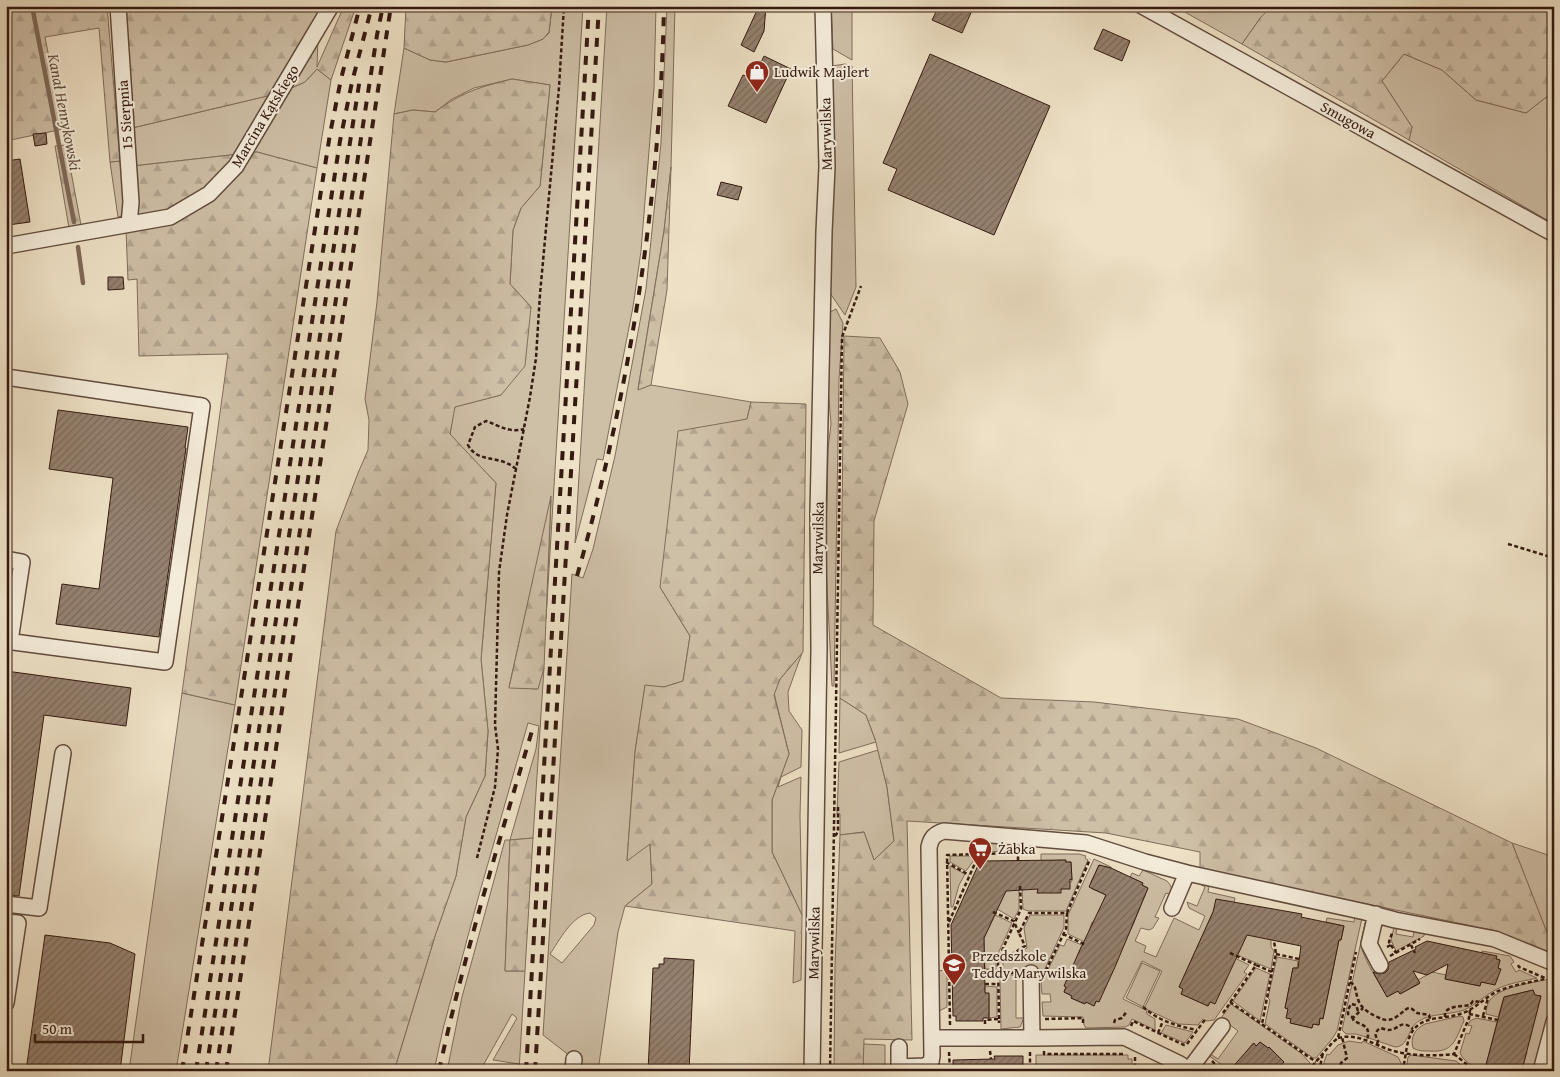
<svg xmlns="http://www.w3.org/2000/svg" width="1560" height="1077" font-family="'Gentium Book Plus',serif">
<defs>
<pattern id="forest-firs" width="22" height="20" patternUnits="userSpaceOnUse" patternTransform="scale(1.25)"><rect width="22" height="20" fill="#cebfa7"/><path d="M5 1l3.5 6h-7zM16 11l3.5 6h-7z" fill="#b2a48f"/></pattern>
<pattern id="building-hatch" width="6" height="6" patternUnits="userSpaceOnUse" patternTransform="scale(1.25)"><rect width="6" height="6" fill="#95816f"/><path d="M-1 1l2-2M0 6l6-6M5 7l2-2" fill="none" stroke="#7a695a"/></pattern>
</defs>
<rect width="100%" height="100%" fill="#eee1c6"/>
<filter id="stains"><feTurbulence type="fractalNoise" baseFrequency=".004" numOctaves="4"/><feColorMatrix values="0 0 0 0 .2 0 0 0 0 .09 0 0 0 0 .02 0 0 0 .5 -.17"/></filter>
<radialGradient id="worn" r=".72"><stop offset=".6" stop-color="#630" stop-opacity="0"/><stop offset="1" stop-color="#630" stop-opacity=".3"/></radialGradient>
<path fill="#cebfa7" stroke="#816c5c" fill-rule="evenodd" d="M552,6H583L546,619L551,500L509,687L537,689L544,668L533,838L510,840L505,971H525L519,1071H517L519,1064L493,1060L517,1018L512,1014L480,1071H447L462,997L505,840H510L536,749L539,726L528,723L479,895L443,1029L434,1071H394L435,936L456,876L466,817L485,776L488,731L481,659L496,483L450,435L454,407L501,395L531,307L510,284L513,230L521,208L540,186L550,85L512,79L474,88L452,99L435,112L413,110L394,114L404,48L430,60L446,62L528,45L543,39L549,33Z
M607,6H656L654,88L641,251L633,307L603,460L597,459L575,543Z
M667,6H675L671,167L664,231L638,389L651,385L751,402L747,419L660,587L690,636L683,681L664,687L645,686L635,752L627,860L650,843L652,884L625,906L618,932L598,1071H586L574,1059L543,1035L572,574L583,578L593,549L615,456L646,289L661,143ZM590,913L596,918L594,925L562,963L550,954C559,941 572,915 590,913Z
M831,6H852V60L833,49Z
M1174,6H1272L1261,17L1242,44Z
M1404,54L1442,70L1476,100L1526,113L1554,91V224L1409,140L1412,127L1382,81Z
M845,64L852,66L856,287L845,315L830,293L834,123L832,66Z
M317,69L331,80L317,168L257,152L133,166L132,128L280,93L305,82Z
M120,161L126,215L118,217L110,162Z
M836,309L843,323L839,379L834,686H832L826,567L828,449L831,424L828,388L830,312Z
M802,653L788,692L789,711L802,730L801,767L781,777L778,787L801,777L800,816L802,915L772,852V800L789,754L774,693L780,679Z
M182,693L235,705L176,1071H129Z
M840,698L866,715L876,742L839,753Z
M878,750L887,787L894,841L874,860L864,832L840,835V814H837L839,762Z
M977,838L1016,841V851L978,852Z
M1512,843L1554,857V934L1546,930Z
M1041,854H1079L1086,856L1085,858L1088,860L1066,911H1028L1023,909L1022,889L1038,888V893L1061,889L1072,881L1071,862H1066L1065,860L1041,861Z
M950,856H974V860L966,871L950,862Z
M1094,859L1111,867V868L1105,866V868L1099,865L1090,884L1093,885L1092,889L1106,895L1095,923L1092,922L1089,931L1092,932L1087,943L1068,934V915Z
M950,866L965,874L959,885L953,907H951Z
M1143,870L1167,881C1171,885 1173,890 1171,895L1166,893L1155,917L1159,918L1153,928L1149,930L1141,928L1135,941L1146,946L1144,952L1156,957L1174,918L1199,930L1205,916L1189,908L1187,902L1197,906L1205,887L1196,882L1228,887L1209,886L1208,892L1235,898L1234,903L1213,912L1179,987L1183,989L1181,994L1208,1006L1233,957L1249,965L1244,972L1247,974L1214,1020L1207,1021L1203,1019L1198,1025L1178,1024L1146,1009L1147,1014L1155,1019V1030L1132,1019L1129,1025L1125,1027L1086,1028L1084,1025L1083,1017L1043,1016L1042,1002H1051L1050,994H1042L1041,984L1060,945L1064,946L1067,939L1082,945L1078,954L1080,955L1064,992L1072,996L1071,998L1084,1004L1086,1002L1094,1006L1133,925L1148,888L1142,885L1143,883L1130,877L1132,873L1139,876ZM1142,961L1162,971L1144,1009L1123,999Z
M1007,889H1019V909L1014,919L997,909Z
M995,915L1012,923L996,958V969H985L984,938Z
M1030,915H1064V927L1044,971L1003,972V962L1027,948L1024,928Z
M1355,916L1362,918L1337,1031L1332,1039L1316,1058H1313L1265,1024L1270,1000L1268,998L1277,957L1298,961L1297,968H1293L1285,1008L1288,1009L1287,1018L1291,1019V1023L1312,1028L1313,1024L1319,1025L1320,1018H1323L1339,940H1341L1344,926L1326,922L1327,918L1354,922Z
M1365,923C1368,931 1362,938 1362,946C1362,957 1381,986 1387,996L1398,991L1400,994L1419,984L1418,980L1432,972L1446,975L1445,979L1480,986L1481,982L1487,983L1488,980L1500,969L1498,968L1500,960L1482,953V951L1510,956L1514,962L1511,964L1516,972L1519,970L1537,978C1524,981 1509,983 1497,989C1485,995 1476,1005 1464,1010C1450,1015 1432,1013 1419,1021C1407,1028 1409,1047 1395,1047L1366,1037L1356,1034H1346L1342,1030Z
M1395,923H1397L1396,934L1413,937L1415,927L1425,929L1424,936L1396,951L1391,940Z
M1246,931L1271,940V947L1274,951L1271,969L1237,955Z
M1142,963L1160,971L1143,1007L1126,998Z
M1256,968L1270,974L1260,1021L1233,1001Z
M947,970V1007L937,1012V971Z
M1008,975H1016V1018H1024L1020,1027L1001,1029L1000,980H1008Z
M1554,978V994L1534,1071H1519L1521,1066H1523L1527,1052L1524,1051L1529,1042L1541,996L1535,995L1533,990L1504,997L1498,1017L1486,1014C1486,1010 1487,1004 1490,1000C1500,986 1538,982 1554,978Z
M985,986L997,987V1017L989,1018V994L985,993Z
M1231,1004L1302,1054L1310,1063L1309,1067L1305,1071H1281L1283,1069L1280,1067L1283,1062L1269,1047L1268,1048L1260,1042L1256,1046L1253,1043L1241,1058L1239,1065L1236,1063L1229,1070L1208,1055L1209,1053L1218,1059L1238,1031L1221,1018Z
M1460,1016L1463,1017L1464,1021C1455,1040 1454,1053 1429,1051C1423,1051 1418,1051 1413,1048C1410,1037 1415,1029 1425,1024Z
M1476,1018L1497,1022L1486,1065L1489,1066L1488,1071C1477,1068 1465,1064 1460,1053L1466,1033L1469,1034L1472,1026L1468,1025L1470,1021Z
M1166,1025L1193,1032L1185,1043L1161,1033Z
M1349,1041L1362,1043L1363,1041L1398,1057L1402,1065L1400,1071H1321L1327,1054L1329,1055L1338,1045Z
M863,1044L885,1045V1071H863Z
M1036,1055H1128V1059H1132V1067L1063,1068L1062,1071H1036Z
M1411,1055L1456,1061L1469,1071H1406L1408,1057Z"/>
<path fill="url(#forest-firs)" stroke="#816c5c" d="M6,6H107L120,161L110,162L99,28L45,37L63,129L6,141Z
M123,6H319L317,67L344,6H356L331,80L317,69L305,82L280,93L132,128Z
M406,6H552L549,32L543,39L528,45L446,62L430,60L404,48Z
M1272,6H1554V91L1526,113L1476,100L1442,70L1404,54L1382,81L1412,127L1409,140L1242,44L1261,17Z
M512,79L550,85L540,186L521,208L513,230L510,284L531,307L525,366L501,395L455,407L450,434L496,483L481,659L488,731L485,776L466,817L456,876L435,936L394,1071H268L336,531L358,473L368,450L369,420L365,399L377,302L394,114L413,110L435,112C462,92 480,87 512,79Z
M66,145L81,225L69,228L55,146Z
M257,152L317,168L235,705L182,693L228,354L139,356L137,279L128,280L126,230L133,166Z
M671,167L667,290L651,385L638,390L664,231Z
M844,336L880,338L900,372L908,404L874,521L873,625L1001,698L1094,702L1238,719L1316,748L1512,843L1546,930L1554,934V954L1496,931L1200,869V852L1106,833L907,821L912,1040L864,1039L863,1071H834L835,966L840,835L864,832L874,860L894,841L887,787L875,739L866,715L840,698Z
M751,402L806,404L803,652L780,679L774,695L789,754L772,800V852L802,915L801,980L793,983L795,931L625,906L652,884L650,844L627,861L635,752L645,685L664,687L683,681L690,636L660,587L678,431L747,419Z
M551,496L544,668L538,689L509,688Z
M533,838L525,971H505L510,840Z"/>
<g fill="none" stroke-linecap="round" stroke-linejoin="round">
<path stroke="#7e6958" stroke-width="4.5" d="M32,6L74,222
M78,247L83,283"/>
</g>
<path fill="url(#building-hatch)" stroke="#341a10" d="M759,6H766L764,31L754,52L741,45Z
M939,6H974L962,33L932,20Z
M1103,29L1130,41L1122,61L1094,49Z
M930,54L1050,106L994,235L888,190L897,169L883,163Z
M764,56L791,69L766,123L728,106L743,75L753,79Z
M46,133L47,144L35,146L33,134Z
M20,159L30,222L8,225L6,215V161Z
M721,182L742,187L738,200L717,195Z
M108,277H123L124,289L108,290Z
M58,410L188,427L185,448H186L159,637L56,624L62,584L99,589L113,478L49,469Z
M6,671L131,688L126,726L44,715L19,896L6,895Z
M1066,860V862H1071L1072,880L1070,879V889H1061V893H1037L1038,889L1006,891L984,938L985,993H989V1018H983V1021H956V1016H953L951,925L980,861Z
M1099,865L1111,868L1143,883L1142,885L1148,888L1115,967L1099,1002L1096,1001L1094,1006L1086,1002L1085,1004L1071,998L1072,996L1064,992L1066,987L1064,986L1078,954L1106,895L1089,887Z
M1216,899L1302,914L1301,917L1344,926L1341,940H1339L1323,1019L1320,1018L1319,1025L1313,1024L1312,1028L1290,1023L1291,1019L1286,1018L1288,1009L1285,1008L1293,968H1298L1301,946L1247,935L1215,1004L1210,1002L1208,1006L1181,994L1183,989L1179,987L1213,912Z
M45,935L110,943L135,954L120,1071H26Z
M1427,941L1497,956L1496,959L1500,960L1498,968L1501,969L1495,985L1481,982L1480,986L1445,979L1448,964L1427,975L1413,971L1420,983L1400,994L1398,991L1387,997L1373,972L1379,974L1385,973L1388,970L1389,962L1416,949L1415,947Z
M664,958L694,960L689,1071H648L653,968H659V964H664Z
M1533,990L1535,995L1541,996L1523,1066H1521L1519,1071H1488L1489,1066L1486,1065L1504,997Z
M1260,1042L1268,1048L1269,1047L1284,1062L1276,1071H1229L1254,1043L1256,1046Z
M994,1056H1023V1071H953V1060L995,1059Z"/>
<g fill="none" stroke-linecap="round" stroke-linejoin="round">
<g stroke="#624c3e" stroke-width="18">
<path id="minor" d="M118,6L131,202L129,224
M1142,6L1554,234
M6,246L170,217L209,194L236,166L331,6
M6,377L202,406L165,662L6,641
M6,559L22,562L10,641
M6,904L39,908L63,753
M1172,908L1187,873
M1376,914L1369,944L1380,965
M6,922L18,923L6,1003
M1031,973L1032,1038L1124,1037L1180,1064L1189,1071
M932,1038H1032
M899,1047V1071
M899,1067L925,1066L931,1062L932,1056L929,847C931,838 934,834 944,831L1086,843L1145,862L1187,873L1365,912L1395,920L1495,939L1554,963
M1189,1070L1222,1026
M573,1071L574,1059
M812,1071L819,649L818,513L824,232L827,167L823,6
M1541,1071L1554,1022"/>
</g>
<path stroke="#341a10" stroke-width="2.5" stroke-dasharray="4 2.5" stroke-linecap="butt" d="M516,469C499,454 478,464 468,445L475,427L486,421C500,426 509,433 524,429
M1508,544L1554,558
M835,836L838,832V806
M1018,850V861
M477,858L495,787L498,749L495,725L499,572L507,515L530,397L536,358L540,294L559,87L564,6
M946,862L969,875
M993,912L1016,922
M1067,913L1090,859
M949,922L976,861V853
M1015,924L1019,933
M1063,934L1086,945
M1391,945L1396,953
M1411,945L1415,953
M1387,947L1391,945L1389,942L1392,933
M1230,953L1256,965
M1276,954L1299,959
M1390,956L1420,939
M998,963V959L1021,909L1020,886
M1518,965L1519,967L1545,978
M985,971L998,970
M1272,972L1276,954L1274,941
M998,973H1018
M1350,982C1357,986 1355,992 1358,999C1360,1009 1374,1016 1382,1019C1396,1024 1404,1007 1410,1008C1413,1009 1415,1012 1417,1013C1421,1014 1425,1014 1429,1015L1430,1019
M985,984H998
M1230,1002L1316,1062
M1143,1007C1159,1021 1177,1026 1197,1030
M1358,1011L1356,1005L1351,1004L1348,1010V1014L1352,1017H1354L1363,1008
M1223,1013L1256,965L1272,972L1262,1024
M1469,1014L1498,1020
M1483,1016L1488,998
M1352,1017L1354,1021C1364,1026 1371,1026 1367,1040
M1445,1017V1012C1452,1005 1461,1007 1470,1005L1473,1001L1480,1002
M999,1019L998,963L1025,946L1019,933L1029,913H1067L1066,929L1045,972
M1045,1019L1083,1018V1024
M1114,1023L1115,1020L1122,1018L1127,1011
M985,1024V1020L999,1019V1023
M950,1025L947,855L1013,853
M1131,1026L1133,1021L1184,1045H1187
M1158,1033L1163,1021
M1338,1038C1361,1032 1377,1048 1398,1052C1415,1056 1437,1056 1454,1054L1469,1018L1470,1010
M1187,1044L1204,1021L1206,1023
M1377,1044L1378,1041C1375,1035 1374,1033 1380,1028C1381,1028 1387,1030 1388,1030C1400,1030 1400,1018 1413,1029
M990,1051L991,1059
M1044,1051V1054H1125
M949,1052L950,1071
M1030,1052V1071
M1454,1054L1475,1071
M1135,1057V1068
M1212,1061L1219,1068L1220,1071
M830,1071L842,337L861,286
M1308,1071L1332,1043L1338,1038L1356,952
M1319,1071L1323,1053
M1338,1071L1341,1063L1347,1058L1342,1037
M1402,1071C1407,1057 1405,1037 1416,1027C1427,1016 1445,1019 1460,1014C1474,1010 1483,999 1496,992C1511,985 1528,983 1544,979"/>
<use href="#minor" stroke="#f4ecda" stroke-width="15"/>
<path stroke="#341a10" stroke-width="4" stroke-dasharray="9 9" stroke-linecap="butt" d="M577,576C630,390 660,200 664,6
M182,1071L330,134L341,79L360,6
M196,1071L340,141L352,82L372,6
M206,1071L360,78
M216,1071L377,35L383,6
M226,1071L391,6
M439,1071C464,954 500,839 534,724
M526,1071L589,6
M535,1071L599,6"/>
</g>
<defs>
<g id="shop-pin" transform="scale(1.25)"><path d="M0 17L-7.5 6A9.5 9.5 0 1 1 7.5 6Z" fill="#8f2418" stroke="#f4ecda"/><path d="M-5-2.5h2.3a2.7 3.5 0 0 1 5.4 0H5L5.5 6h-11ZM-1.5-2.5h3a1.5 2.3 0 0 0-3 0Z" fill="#fff"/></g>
<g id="supermarket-pin" transform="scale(1.25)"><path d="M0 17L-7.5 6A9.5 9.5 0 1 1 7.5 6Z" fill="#8f2418" stroke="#f4ecda"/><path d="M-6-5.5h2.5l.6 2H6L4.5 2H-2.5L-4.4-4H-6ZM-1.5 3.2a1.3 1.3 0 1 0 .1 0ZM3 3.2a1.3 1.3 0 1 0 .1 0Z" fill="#fff"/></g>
<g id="school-pin" transform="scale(1.25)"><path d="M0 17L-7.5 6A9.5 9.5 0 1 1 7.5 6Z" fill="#8f2418" stroke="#f4ecda"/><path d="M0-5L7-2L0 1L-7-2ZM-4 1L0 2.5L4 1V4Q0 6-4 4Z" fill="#fff"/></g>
</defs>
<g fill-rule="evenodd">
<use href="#shop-pin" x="757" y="72"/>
<use href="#supermarket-pin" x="980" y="849"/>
<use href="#school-pin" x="954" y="965"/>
</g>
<g text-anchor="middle" stroke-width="4" stroke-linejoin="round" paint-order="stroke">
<g font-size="15" fill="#341a10" stroke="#f4ecda" text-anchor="start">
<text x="774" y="77">Ludwik Majlert</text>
<text x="998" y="854">Żabka</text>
<text x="972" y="961">Przedszkole<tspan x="972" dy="17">Teddy Marywilska</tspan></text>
</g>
<g font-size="15" fill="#341a10" stroke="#f4ecda">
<text transform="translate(125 115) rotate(-94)" y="5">15 Sierpnia</text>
<text transform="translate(265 116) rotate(-59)" y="5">Marcina Kątskiego</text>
<text transform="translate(1348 120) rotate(29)" y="5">Smugowa</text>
<text transform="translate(826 134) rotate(-91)" y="5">Marywilska</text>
<text transform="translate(818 538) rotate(-89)" y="5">Marywilska</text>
<text transform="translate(814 943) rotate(-89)" y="5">Marywilska</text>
</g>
<g font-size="16" font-style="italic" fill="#654e40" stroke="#f4ecda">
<text transform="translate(65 112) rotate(79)" y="6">Kanał Henrykowski</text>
</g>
</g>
<rect width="1560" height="1077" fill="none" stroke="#eee1c6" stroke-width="25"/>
<rect x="8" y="8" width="1545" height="1062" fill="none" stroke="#341a10" stroke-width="2.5"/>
<rect x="12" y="12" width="1535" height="1052" fill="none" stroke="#341a10"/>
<path d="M35 1034v8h108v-8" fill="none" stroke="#341a10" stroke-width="2.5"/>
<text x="42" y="1034" font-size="15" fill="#341a10" stroke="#f4ecda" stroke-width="4" paint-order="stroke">50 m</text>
<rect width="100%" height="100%" filter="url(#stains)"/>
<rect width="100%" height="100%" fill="url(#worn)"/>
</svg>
